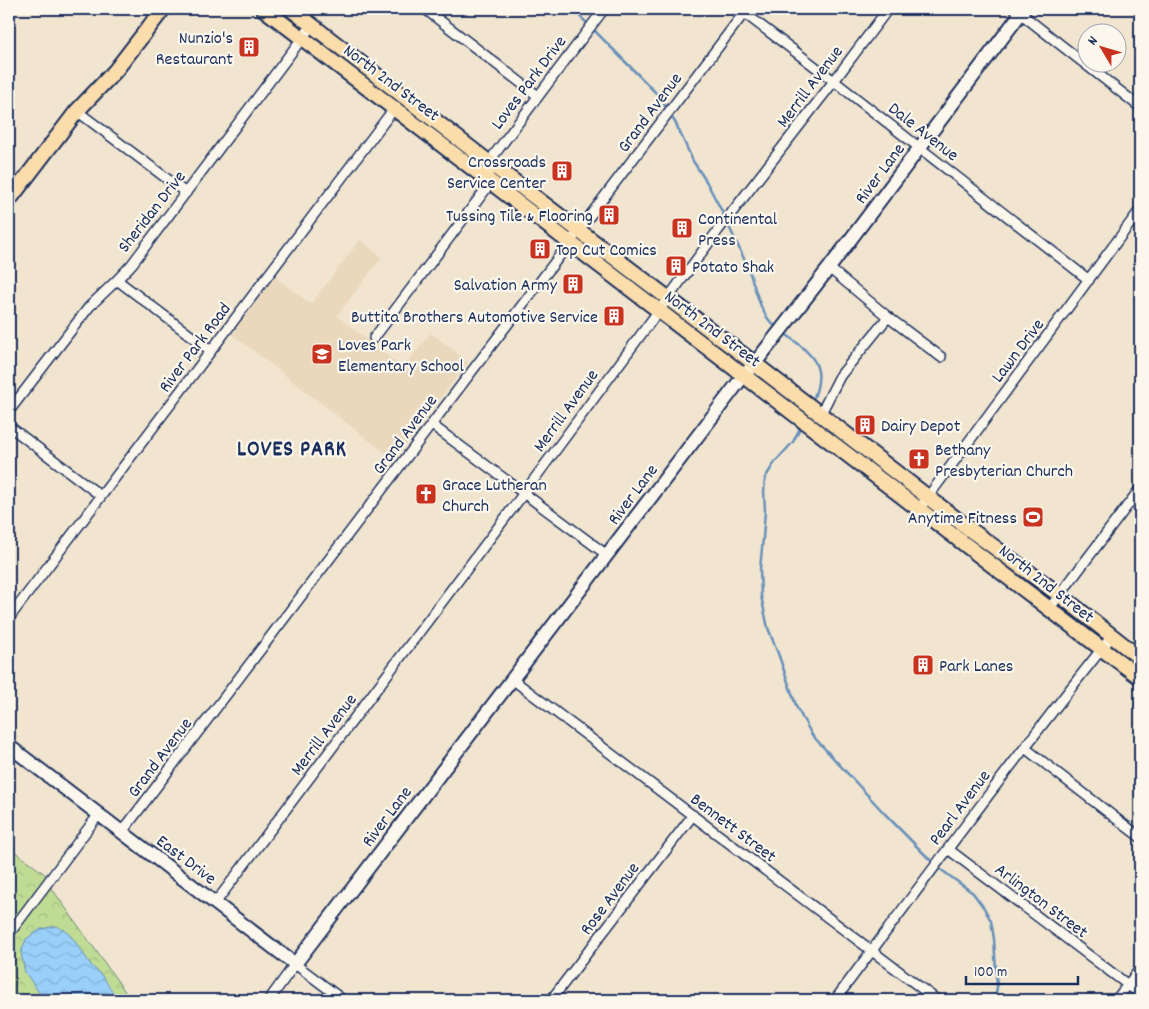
<svg xmlns="http://www.w3.org/2000/svg" width="1149" height="1009" font-family="Dekko,sans-serif">
<defs>
<pattern id="park-crowns" width="20" height="18" patternUnits="userSpaceOnUse" patternTransform="scale(1.25)"><rect width="20" height="18" fill="#c0dc94"/><path d="M2 6a3 3 0 1 1 6 0M12 15a3 3 0 1 1 6 0" fill="none" stroke="#a4bd82"/></pattern>
<pattern id="water-waves" width="16" height="10" patternUnits="userSpaceOnUse" patternTransform="scale(1.25)"><rect width="16" height="10" fill="#99cff8"/><path d="M0 5q4-4 8 0t8 0" fill="none" stroke="#83b2d7"/></pattern>
</defs>
<rect width="100%" height="100%" fill="#f1e5d0"/>
<filter id="ink" filterUnits="userSpaceOnUse"><feTurbulence type="fractalNoise" baseFrequency=".02" numOctaves="2"/><feDisplacementMap in="SourceGraphic" scale="10" xChannelSelector="R" yChannelSelector="G"/><feConvolveMatrix kernelMatrix="1 2 1 2 8 2 1 2 1" color-interpolation-filters="sRGB"/></filter>
<g filter="url(#ink)">
<path fill="#ead8bc" d="M360,240L382,257L337,316L403,368L431,333L468,362L394,460L232,334L275,277L311,304Z"/>
<path fill="url(#park-crowns)" stroke="#6e8679" d="M9,847L46,875L50,886L131,1000H9Z"/>
<path fill="url(#water-waves)" stroke="#678fba" d="M56,926L66,931L74,940L91,965L103,977L118,1000H44L25,972L21,953L26,939L41,929Z"/>
<g fill="none" stroke-linecap="round" stroke-linejoin="round">
<path stroke="#678fba" stroke-width="2.5" d="M572,9L589,25
M593,29L659,96L667,109
M670,114L676,124L693,161L706,181L725,217
M727,222C734,238 742,253 748,268C756,288 759,314 776,327
M783,332C811,354 829,364 812,402
M801,426L793,442L775,462L765,478L764,493L765,510L763,538L760,569L761,596L768,628L779,656L797,708L812,735L885,814L936,866L973,893L984,908L991,921L994,939L997,987L995,1000"/>
<g stroke="#1b2f5e" stroke-width="12">
<path id="street" d="M425,9L538,96
M739,9L834,81L1089,280
M1015,9L1140,107
M77,111L186,193
M829,268L888,317L941,357
M117,280L211,351
M374,338L486,189L487,179L494,155L604,9
M9,411L89,307L117,280L132,264L312,25
M820,415L840,376L888,317
M432,425L607,555
M9,426L101,496
M919,509L1140,210
M1049,609L1140,489
M9,618L396,106
M512,679L937,1000
M1025,748L1140,837
M122,832L747,9
M948,849L1140,994
M216,902L524,493L719,229L834,81L888,9
M9,934L99,814
M269,1000L295,964L343,1000
M551,1000L693,815
M835,1000C926,878 1017,755 1112,636
M1116,1000L1140,969"/>
</g>
<g stroke="#1b2f5e" stroke-width="16">
<path id="secondary" d="M9,746L295,964L738,383L759,358L829,268L1024,9"/>
</g>
<g stroke="#1b2f5e" stroke-width="18">
<path id="primary" d="M264,9L1102,649L1140,677
M291,9L491,164L747,358L968,528L1060,595L1140,658
M9,200L77,111L115,71L163,9"/>
</g>
<use href="#street" stroke="#fbf7ec" stroke-width="9"/>
<use href="#secondary" stroke="#fbf7ec" stroke-width="12"/>
<use href="#primary" stroke="#faddab" stroke-width="14"/>
</g>
</g>
<defs>
<g id="building-square" transform="scale(1.125)"><rect x="-9" y="-9" width="18" height="18" rx="4" fill="#c8321e" stroke="#fbf7ec"/><path d="M-4-6H4V6H1V3H-1V6H-4ZM-2.5-4.3h1.7v1.8h-1.7ZM.8-4.3h1.7v1.8H.8ZM-2.5-1h1.7V.8h-1.7ZM.8-1h1.7V.8H.8Z" fill="#fff"/></g>
<g id="school-square" transform="scale(1.125)"><rect x="-9" y="-9" width="18" height="18" rx="4" fill="#c8321e" stroke="#fbf7ec"/><path d="M0-5L7-2L0 1L-7-2ZM-4 1L0 2.5L4 1V4Q0 6-4 4Z" fill="#fff"/></g>
<g id="church-square" transform="scale(1.125)"><rect x="-9" y="-9" width="18" height="18" rx="4" fill="#c8321e" stroke="#fbf7ec"/><path d="M-1.2-6h2.4v3.5h3.3v2.4h-3.3V6h-2.4V-.1h-3.3v-2.4h3.3Z" fill="#fff"/></g>
<g id="stadium-square" transform="scale(1.125)"><rect x="-9" y="-9" width="18" height="18" rx="4" fill="#c8321e" stroke="#fbf7ec"/><path d="M0-5a6.5 5 0 1 0 0 10a6.5 5 0 1 0 0-10ZM-3.5-1.8h7v3.6h-7Z" fill="#fff"/></g>
</defs>
<g fill-rule="evenodd">
<use href="#building-square" x="249" y="47"/>
<use href="#building-square" x="562" y="171"/>
<use href="#building-square" x="609" y="215"/>
<use href="#building-square" x="682" y="228"/>
<use href="#building-square" x="540" y="249"/>
<use href="#building-square" x="676" y="266"/>
<use href="#building-square" x="573" y="284"/>
<use href="#building-square" x="614" y="316"/>
<use href="#school-square" x="322" y="354"/>
<use href="#building-square" x="865" y="425"/>
<use href="#church-square" x="919" y="459"/>
<use href="#church-square" x="426" y="494"/>
<use href="#stadium-square" x="1033" y="517"/>
<use href="#building-square" x="923" y="665"/>
</g>
<g text-anchor="middle" stroke-width="4.5" stroke-linejoin="round" paint-order="stroke">
<g font-size="18" fill="#1b2f5e" stroke="#fbf7ec" text-anchor="start">
<text x="233" y="43" text-anchor="end">Nunzio's<tspan x="233" dy="21">Restaurant</tspan></text>
<text x="546" y="167" text-anchor="end">Crossroads<tspan x="546" dy="21">Service Center</tspan></text>
<text x="593" y="221" text-anchor="end">Tussing Tile &amp; Flooring</text>
<text x="698" y="224">Continental<tspan x="698" dy="21">Press</tspan></text>
<text x="556" y="255">Top Cut Comics</text>
<text x="692" y="272">Potato Shak</text>
<text x="557" y="290" text-anchor="end">Salvation Army</text>
<text x="598" y="322" text-anchor="end">Buttita Brothers Automotive Service</text>
<text x="338" y="350">Loves Park<tspan x="338" dy="21">Elementary School</tspan></text>
<text x="881" y="431">Dairy Depot</text>
<text x="935" y="455">Bethany<tspan x="935" dy="21">Presbyterian Church</tspan></text>
<text x="442" y="490">Grace Lutheran<tspan x="442" dy="21">Church</tspan></text>
<text x="1017" y="523" text-anchor="end">Anytime Fitness</text>
<text x="939" y="671">Park Lanes</text>
</g>
<g font-size="18" fill="#1b2f5e" stroke="#fbf7ec">
<text transform="translate(392 82) rotate(37)" y="6">North 2nd Street</text>
<text transform="translate(528 82) rotate(-53)" y="6">Loves Park Drive</text>
<text transform="translate(809 86) rotate(-53)" y="6">Merrill Avenue</text>
<text transform="translate(649 112) rotate(-53)" y="6">Grand Avenue</text>
<text transform="translate(924 131) rotate(38)" y="6">Dale Avenue</text>
<text transform="translate(879 173) rotate(-53)" y="6">River Lane</text>
<text transform="translate(151 211) rotate(-52)" y="6">Sheridan Drive</text>
<text transform="translate(713 328) rotate(37)" y="6">North 2nd Street</text>
<text transform="translate(194 347) rotate(-53)" y="6">River Park Road</text>
<text transform="translate(1017 350) rotate(-53)" y="6">Lawn Drive</text>
<text transform="translate(565 410) rotate(-54)" y="6">Merrill Avenue</text>
<text transform="translate(404 434) rotate(-53)" y="6">Grand Avenue</text>
<text transform="translate(632 494) rotate(-53)" y="6">River Lane</text>
<text transform="translate(1047 583) rotate(38)" y="6">North 2nd Street</text>
<text transform="translate(323 734) rotate(-53)" y="6">Merrill Avenue</text>
<text transform="translate(159 757) rotate(-53)" y="6">Grand Avenue</text>
<text transform="translate(959 807) rotate(-53)" y="6">Pearl Avenue</text>
<text transform="translate(386 816) rotate(-53)" y="6">River Lane</text>
<text transform="translate(734 827) rotate(37)" y="6">Bennett Street</text>
<text transform="translate(187 859) rotate(37)" y="6">East Drive</text>
<text transform="translate(609 898) rotate(-53)" y="6">Rose Avenue</text>
<text transform="translate(1042 900) rotate(37)" y="6">Arlington Street</text>
</g>
<g font-size="22" font-weight="bold" letter-spacing="1" fill="#1b2f5e" stroke="#fbf7ec">
<text x="292" y="455">LOVES PARK</text>
</g>
</g>
<rect width="1149" height="1009" fill="none" stroke="#fbf7ec" stroke-width="30"/>
<rect x="15" y="15" width="1119" height="979" fill="none" stroke="#1b2f5e" stroke-width="2" filter="url(#ink)"/>
<g transform="translate(1102 48) rotate(308)"><circle r="24" fill="#fbf7ec" stroke="#a1a7b3"/>
<path d="M0-4L9 19L0 12L-9 19Z" fill="#c8321e"/>
<text y="-8" font-size="14" font-weight="bold" text-anchor="middle" fill="#1b2f5e">N</text>
</g>
<path d="M966 976v8h112v-8" fill="none" stroke="#1b2f5e" stroke-width="2.5"/>
<text x="974" y="976" font-size="15" fill="#1b2f5e" stroke="#fbf7ec" stroke-width="4" paint-order="stroke">100 m</text>
</svg>
